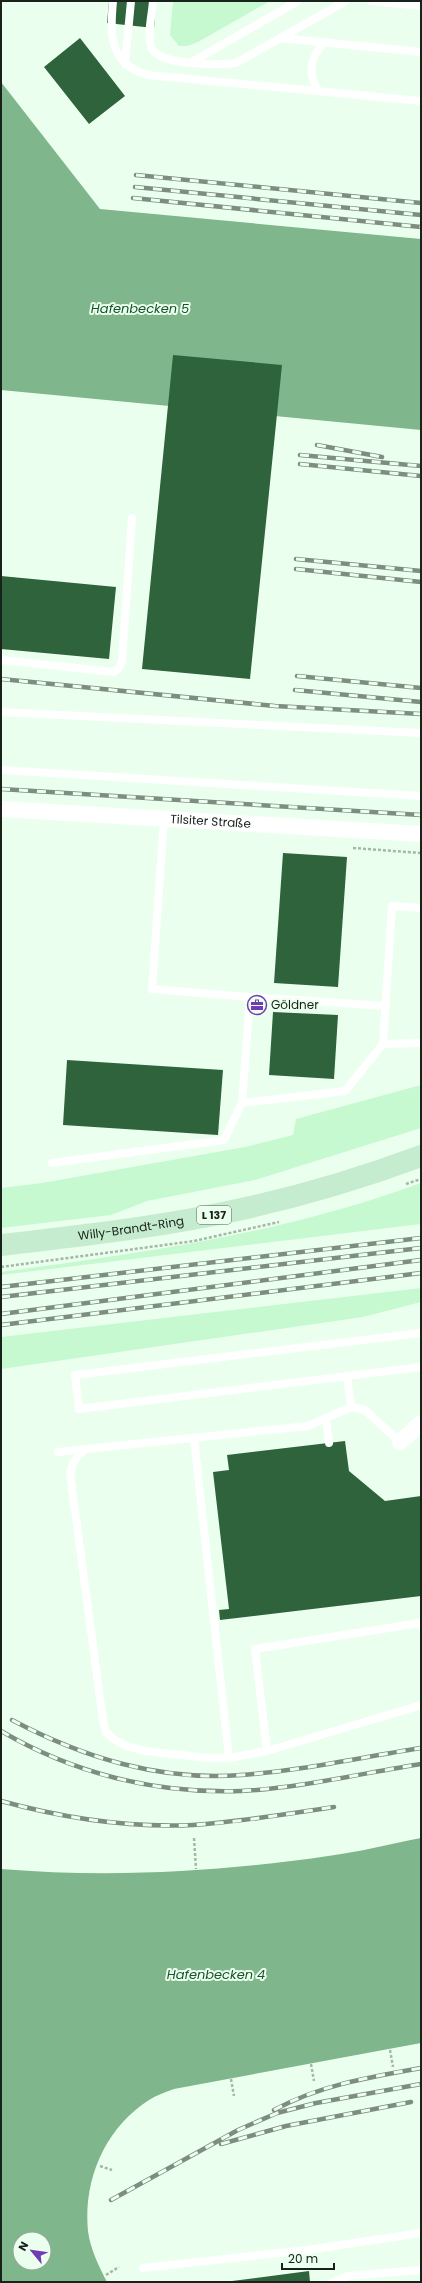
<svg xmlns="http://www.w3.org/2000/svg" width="422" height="2283" font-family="Poppins,sans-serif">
<rect width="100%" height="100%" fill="#ebffee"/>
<path fill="#c6f9cf" d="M173,1H270L198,42L187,46H179L170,35Z
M421,1085V1128L255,1180L147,1201L111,1215L1,1228V1188L42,1183L245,1147L293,1135L296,1119Z
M421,1183V1224L1,1275V1272C144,1253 285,1233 421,1183Z
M421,1288V1302L363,1317L1,1369V1337Z"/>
<path fill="#80b68b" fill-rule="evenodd" d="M1,82L100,209L421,239V430L1,390Z
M421,1838V2043L174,2089C166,2092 157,2095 149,2100C105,2128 83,2180 88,2231C90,2248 99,2267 107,2282H1V1869C110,1878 220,1872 328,1856C359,1852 390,1844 421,1838ZM20,2239H44V2263H20Z"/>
<path fill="#2f633c" d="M109,1H156L154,28L107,23Z
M80,38L125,96L89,124L44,67Z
M173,355L282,365L250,679L142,669Z
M1,576L116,587L109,659L1,649Z
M283,853L347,857L338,987L274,983Z
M273,1012L338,1015L334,1079L269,1075Z
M67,1060L223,1070L218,1135L63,1125Z
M345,1441L349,1471L385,1501L421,1496V1596L220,1620L219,1610L229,1609L213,1472L229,1470L227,1455Z
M309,2271L310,2282H232V2281Z"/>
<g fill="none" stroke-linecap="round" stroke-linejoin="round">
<path stroke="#a6b7a9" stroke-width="2.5" stroke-dasharray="3 2" stroke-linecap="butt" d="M353,848L421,853
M406,1184L421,1179
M1,1267L194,1241L279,1222
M194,1838L196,1869
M390,2050L393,2067
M311,2064L314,2081
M231,2079L234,2096
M100,2166L112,2170
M106,2275L119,2267"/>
<path stroke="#fff" stroke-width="8" d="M113,1C110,35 109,64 148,75L421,101
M153,1C152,15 147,34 151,47C158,66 219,65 236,63L346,1
M371,1L421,6
M280,38L421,52
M192,62L298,1
M125,64L131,1
M318,91C307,71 310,59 324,42
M1,660L114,672L119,668L122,661L132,518
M1,712L421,733
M1,770L421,796
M164,819L152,989L250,997
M386,1006L250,997L242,1103L345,1091L383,1044L421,1043
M383,1044L392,906L421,908
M52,1163L224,1140L242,1103
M421,1333L75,1375L79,1409L421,1367
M347,1376L351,1407
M326,1418L329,1443
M194,1438L229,1758
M400,1442L365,1410L351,1407L308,1426L86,1449C77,1456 73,1461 70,1473L103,1721L106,1732L115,1740L126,1746L146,1751L208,1758H229L267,1751L421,1705
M58,1452L86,1449
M267,1751L255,1649L420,1623L421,1626
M143,2268L307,2250L421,2233
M333,2282L348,2276L421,2270"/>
<g stroke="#fff" stroke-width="16">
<path id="s1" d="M1,809L421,834"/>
<path d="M400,1442L421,1423"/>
</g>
<path stroke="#c5ecce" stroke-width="22" id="s2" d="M1,1245C63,1238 126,1231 187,1220C266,1206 346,1184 421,1156"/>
<g stroke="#7f8d81" stroke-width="4.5">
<path id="rail" d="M136,175L421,203
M135,187L421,215
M133,198L421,227
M317,445L382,457
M300,455L421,466
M300,464L421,476
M296,559L421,571
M296,569L421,582
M297,676L421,688
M1,679L275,706L421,714
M295,690L421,702
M1,789L421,815
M1,1287L421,1238
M1,1297L421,1248
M1,1314L421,1260
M1,1325L421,1273
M12,1720C84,1758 159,1781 241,1775C301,1771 362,1757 421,1748
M1,1731C74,1774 157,1794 241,1791C299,1788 364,1773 421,1764
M1,1801C63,1818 128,1828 193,1825C240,1822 287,1814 334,1807
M274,2110C320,2085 370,2077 421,2068
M221,2144L286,2126L411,2102
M111,2200L238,2130L277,2113L316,2103L421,2084"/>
</g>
<use href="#rail" stroke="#ebffee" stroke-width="3" stroke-dasharray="9" stroke-linecap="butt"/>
</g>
<defs>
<g id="office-ring" transform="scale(1)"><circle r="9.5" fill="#ebffee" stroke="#723db4" stroke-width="1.5"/><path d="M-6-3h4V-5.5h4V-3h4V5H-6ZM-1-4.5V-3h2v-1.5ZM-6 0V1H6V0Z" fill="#723db4"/></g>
</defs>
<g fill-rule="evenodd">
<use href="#office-ring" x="257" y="1005"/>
</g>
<g text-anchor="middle" stroke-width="4" stroke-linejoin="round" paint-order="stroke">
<rect fill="#ebffee" stroke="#57645a" stroke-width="1" x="197" y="1206" width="34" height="18" rx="3"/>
<g font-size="11" font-weight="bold" fill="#18211a">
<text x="214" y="1219">L 137</text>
</g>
<g font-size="12" fill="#18211a" stroke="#ebffee">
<text dy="4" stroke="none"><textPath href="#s1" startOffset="210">Tilsiter Straße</textPath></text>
<text dy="4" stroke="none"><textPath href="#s2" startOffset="131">Willy-Brandt-Ring</textPath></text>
</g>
<g font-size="12" fill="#18211a" stroke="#ebffee" text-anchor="start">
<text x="271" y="1009">Göldner</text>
</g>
<g font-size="13" font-style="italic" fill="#18542b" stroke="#ebffee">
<text x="140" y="313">Hafenbecken 5</text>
<text x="216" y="1979">Hafenbecken 4</text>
</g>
</g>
<rect width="422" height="2283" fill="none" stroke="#18211a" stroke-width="4"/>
<g transform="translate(32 2251) rotate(299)"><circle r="19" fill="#ebffee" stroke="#97a699"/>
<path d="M0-3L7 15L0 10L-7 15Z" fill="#723db4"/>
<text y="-6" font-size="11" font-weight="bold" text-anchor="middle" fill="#18211a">N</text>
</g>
<path d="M282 2263v6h52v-6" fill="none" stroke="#18211a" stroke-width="2"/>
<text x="288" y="2263" font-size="12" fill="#18211a" stroke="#ebffee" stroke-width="3" paint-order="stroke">20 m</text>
</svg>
